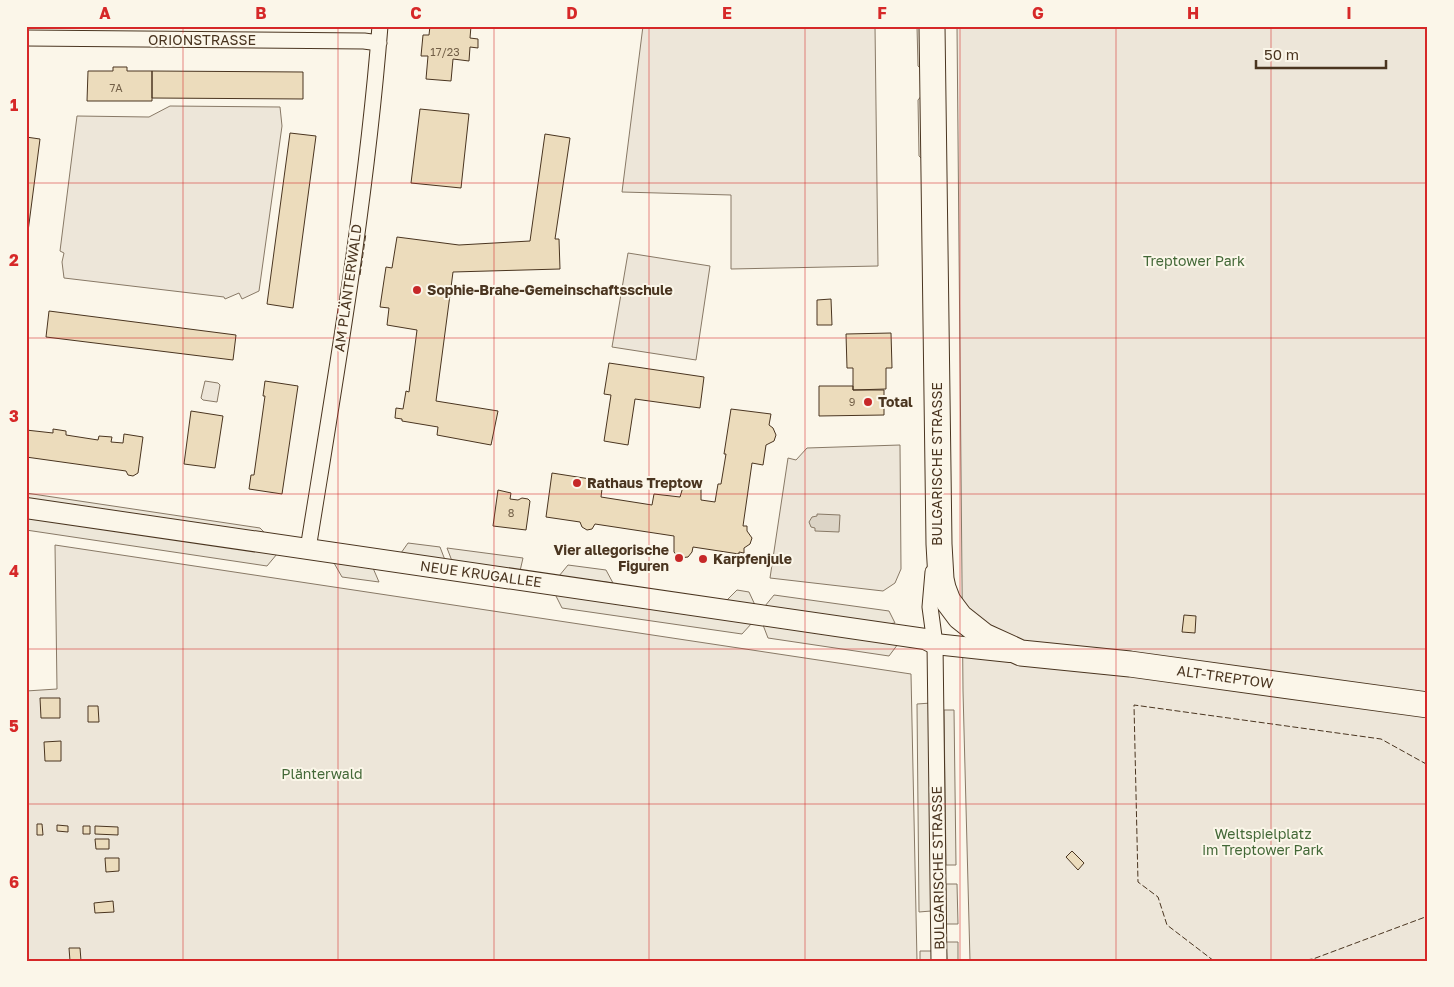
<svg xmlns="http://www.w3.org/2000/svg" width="1454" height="987" font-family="'Golos Text',sans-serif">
<rect width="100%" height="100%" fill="#fbf6e9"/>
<path fill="#ede6d9" stroke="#887966" d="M643,26H875L878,266L731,269V195L622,192Z
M957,26H1428V961H970L963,691Z
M170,106L280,107L282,126L259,291L242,299L239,293L225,299L224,297L64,278L62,262L64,253L60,251L77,116L149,117Z
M628,253L710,266L696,360L612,347Z
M205,381L218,383L220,385L217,402L203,400L201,398Z
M900,445L901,569L895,583L883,591L770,578L788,458L796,460L807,448Z
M55,545L911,674L917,961H26V691L57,689Z"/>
<path fill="#ede7d9" stroke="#887966" d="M922,26L923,71L918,66L917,27Z
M923,94L924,161L919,156L918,100Z
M26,493L260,528L266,534L26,499Z
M26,517L277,554L267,566L26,530Z
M408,543L440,547L445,560L401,553Z
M447,548L523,558L520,571L452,561Z
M334,563L373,568L379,582L342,577Z
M568,565L606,570L613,583L559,576Z
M737,590L749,592L755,605L726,601Z
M555,594L752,623L742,634L562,608Z
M774,595L889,611L895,623L888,624L765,606Z
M763,625L898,644L889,656L768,638Z
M931,703V911L919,912L917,704Z
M944,710H954L956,865H946Z
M946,884H957L958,924H946Z
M946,942H958V961H947Z
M920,951H932V961H920Z"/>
<path fill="#dcd4c6" stroke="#887966" d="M817,514L840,515L839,532L815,531V528L811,527L809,522L812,517L817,516Z"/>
<path fill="#ecdcbc" stroke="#4a3520" d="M430,26H471L470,38L478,39V48L470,47L469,61L453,59L451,81L426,79L428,56H421L423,35H429Z
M113,67H127V71H152V101H87L88,71H113Z
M152,71L303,72V99L152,98Z
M420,109L469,114L461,188L411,183Z
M290,133L316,136L293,308L267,304Z
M545,134L570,138L555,239H559L560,269L453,272L436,401L498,411L491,445L437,435L438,427L402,421V419L395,418L396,408L403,409L406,391L409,392L417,330L387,325L389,308L380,307L386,267L392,268L397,237L459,245L530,241Z
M26,137L40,139L26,247Z
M831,299L832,325H817V300Z
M49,311L236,335L233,360L46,337Z
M891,333L892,368H886V389L853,390V368H847L846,334Z
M609,363L704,377L700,408L635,399L628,445L604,441L611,395L604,394Z
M265,381L298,386L282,494L249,489L251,475H254L265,396H263Z
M819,386H853V390H884V415L819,416Z
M731,409L771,414L769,425L773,428L776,435L774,441L766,445L763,465L752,463L743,526H747V531L752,538L750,544L744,548V553L739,552V554L693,547L692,552L688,557L679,558L674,552V536L595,524L592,529L587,530L582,527L580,522L546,517L552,473L603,481L601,497L652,505L654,494L680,497L683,487L686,484L694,483L701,488V500L715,502L718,484H721L726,454H724Z
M191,411L223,416L215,468L184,464Z
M53,429L66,431V435L98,440L99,436L112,437L111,442L123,443L124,434L143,437L138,473L133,476L128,475L126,471L26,457V430L53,433Z
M498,490L511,493L510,499L518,500L522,498L528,499L530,501L526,530L493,526Z
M1184,615L1196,616L1195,633L1182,632Z
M40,698H60V718H41Z
M88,706H98L99,722H88Z
M61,741V761H45L44,742Z
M37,824H42L43,835H37Z
M57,825L68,826V832L57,831Z
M83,826H90V834H83Z
M95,826L118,827V835L95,834Z
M95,839H109V849H96Z
M1072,851L1084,863L1078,870L1066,857Z
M105,858H119V871L106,872Z
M113,901L114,912L95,913L94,903Z
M69,948H80L81,961H70Z"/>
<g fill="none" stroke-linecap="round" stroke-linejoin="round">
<g stroke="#4a3520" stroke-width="17">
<path id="minor" d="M26,38L364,41L379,43
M308,549C336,375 366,202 380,26
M933,572L930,607L935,644L939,961"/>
</g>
<g stroke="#4a3520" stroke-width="22">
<path id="tertiary" d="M26,508L925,639L935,644L1010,652"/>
</g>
<g stroke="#4a3520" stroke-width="27">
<path id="primary" d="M932,26L939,544L941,579L943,588L948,601L960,617L984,636L1021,653L1130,664L1428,705"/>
</g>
<use href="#minor" stroke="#fbf6e9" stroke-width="15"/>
<use href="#tertiary" stroke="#fbf6e9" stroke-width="20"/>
<use href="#primary" stroke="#fbf6e9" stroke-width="25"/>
<path stroke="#4a3520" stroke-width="1" stroke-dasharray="6 2.5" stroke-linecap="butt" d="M360,275L366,233
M1428,830L1426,845L1428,865
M1214,961L1167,925L1158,897L1138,882L1134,705L1381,739L1428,765
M1298,961L1313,959L1428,916"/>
</g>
<path fill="none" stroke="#d62828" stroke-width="1" stroke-opacity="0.55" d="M183,26V961M338,26V961M494,26V961M649,26V961M805,26V961M960,26V961M1116,26V961M1271,26V961M26,183H1428M26,338H1428M26,494H1428M26,649H1428M26,804H1428"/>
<g fill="#c62828" stroke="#fbf6e9" stroke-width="2">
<circle cx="417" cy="290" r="5"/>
<circle cx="868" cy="402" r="5"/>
<circle cx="577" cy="483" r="5"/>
<circle cx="679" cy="558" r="5"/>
<circle cx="703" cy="559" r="5"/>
</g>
<g text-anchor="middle" stroke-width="4" stroke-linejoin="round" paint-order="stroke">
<g font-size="11" fill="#725f47">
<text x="445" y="56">17/23</text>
<text x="116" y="92">7A</text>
<text x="852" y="406">9</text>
<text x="511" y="517">8</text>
</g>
<g font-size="14" fill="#4a3520" stroke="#fbf6e9">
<text x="202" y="45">ORIONSTRASSE</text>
<text transform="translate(348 288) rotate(-82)" y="5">AM PLÄNTERWALD</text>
<text transform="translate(937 464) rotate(-90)" y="5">BULGARISCHE STRASSE</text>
<text transform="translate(481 574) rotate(8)" y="5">NEUE KRUGALLEE</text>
<text transform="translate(1225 677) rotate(8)" y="5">ALT-TREPTOW</text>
<text transform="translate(938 868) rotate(-91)" y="5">BULGARISCHE STRASSE</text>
</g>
<g font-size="14" fill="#436837" stroke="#fbf6e9">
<text x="1194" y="266">Treptower Park</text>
<text x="322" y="779">Plänterwald</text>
<text x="1263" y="839">Weltspielplatz<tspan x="1263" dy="16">im Treptower Park</tspan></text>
</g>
<g font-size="14" font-weight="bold" fill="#4a3520" stroke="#fbf6e9" text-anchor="start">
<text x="427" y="295">Sophie-Brahe-Gemeinschaftsschule</text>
<text x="878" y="407">Total</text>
<text x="587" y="488">Rathaus Treptow</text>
<text x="669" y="555" text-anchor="end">Vier allegorische<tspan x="669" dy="16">Figuren</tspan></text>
<text x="713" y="564">Karpfenjule</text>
</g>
</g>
<rect width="1454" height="987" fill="none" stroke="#fbf6e9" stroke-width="55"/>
<path d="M1256 60v8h130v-8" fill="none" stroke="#4a3520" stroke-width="2.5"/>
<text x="1264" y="60" font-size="15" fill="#4a3520" stroke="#fbf6e9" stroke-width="4" paint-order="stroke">50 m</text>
<rect x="28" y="28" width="1398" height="932" fill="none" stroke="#d62828" stroke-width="2"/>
<g font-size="16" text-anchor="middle" font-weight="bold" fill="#d62828">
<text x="105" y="19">A</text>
<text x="261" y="19">B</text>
<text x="416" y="19">C</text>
<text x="572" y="19">D</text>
<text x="727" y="19">E</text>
<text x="882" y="19">F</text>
<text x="1038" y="19">G</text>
<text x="1193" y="19">H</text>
<text x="1349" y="19">I</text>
<text x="14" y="111">1</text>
<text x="14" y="266">2</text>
<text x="14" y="422">3</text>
<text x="14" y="577">4</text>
<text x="14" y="732">5</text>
<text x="14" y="888">6</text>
</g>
</svg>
